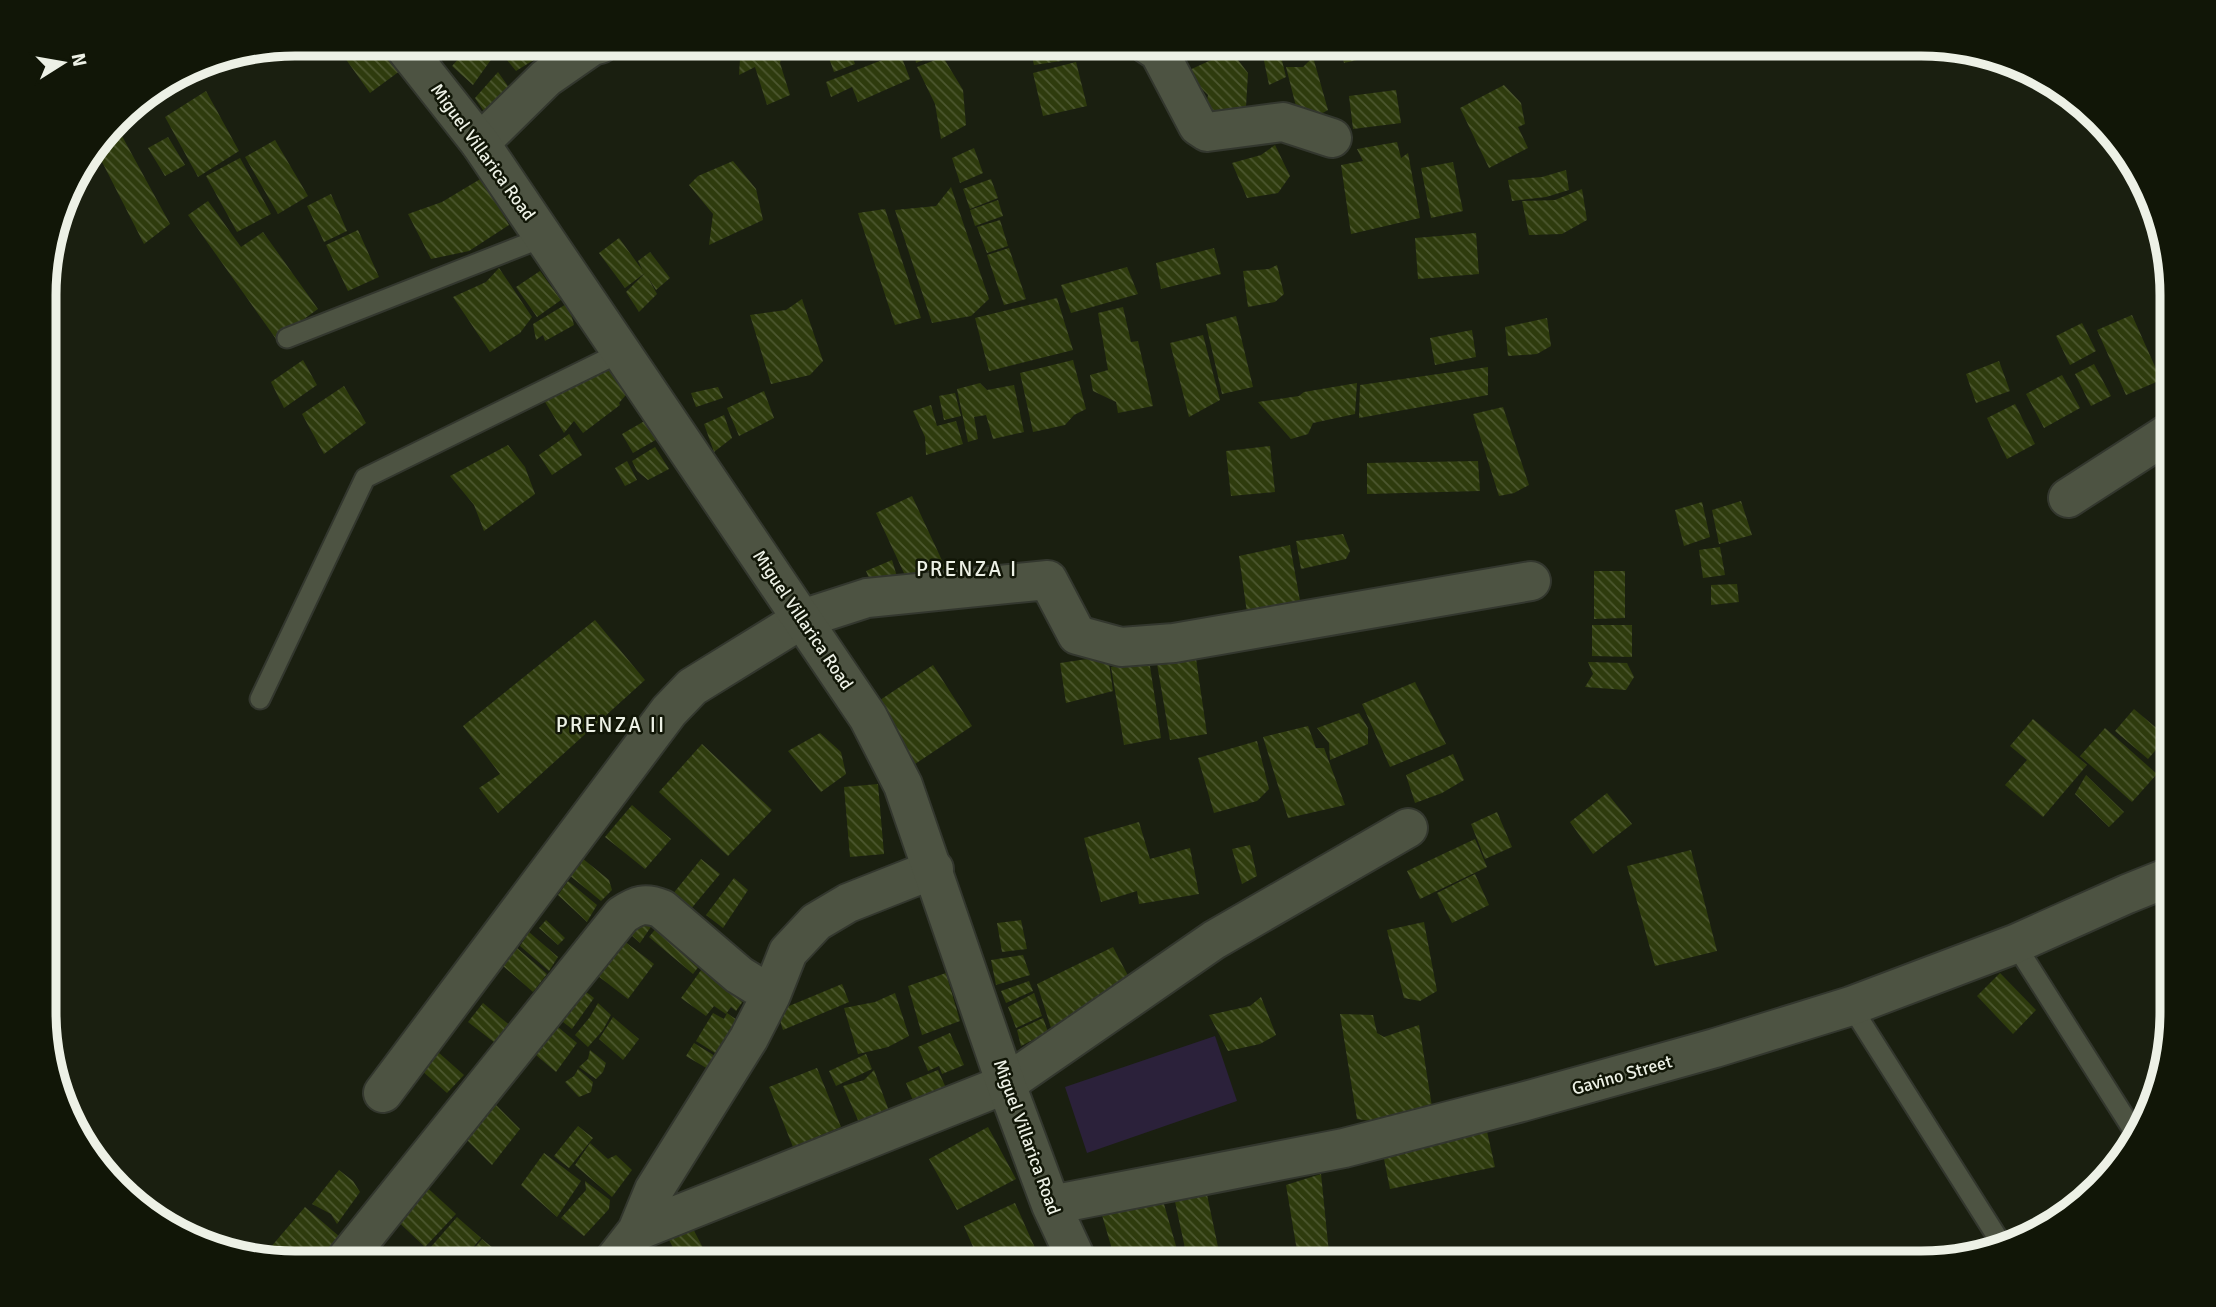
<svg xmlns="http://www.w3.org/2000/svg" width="2216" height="1307" font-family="Signika,sans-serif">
<defs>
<pattern id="building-back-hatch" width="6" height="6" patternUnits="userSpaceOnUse" patternTransform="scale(1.75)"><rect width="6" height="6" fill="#2e3b0d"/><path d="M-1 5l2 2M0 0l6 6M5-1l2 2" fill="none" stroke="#4d5830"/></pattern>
</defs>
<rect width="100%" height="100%" fill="#1a1f10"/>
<path fill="#2b213a" d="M1215,1036L1237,1101L1087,1153L1065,1087Z"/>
<path fill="url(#building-back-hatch)" d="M335,44H391L408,65L370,93Z
M472,44H487L495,54L473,85L452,66Z
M494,44H550L537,58L516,71Z
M730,44H785L780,63L790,95L767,105L755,67L739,75L740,59Z
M824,44H848L855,64L834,72Z
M913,44H942L943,52L916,63Z
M1029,44H1068L1071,56L1061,61L1034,65Z
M1266,44H1278L1286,77L1269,85L1261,46Z
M1340,44H1363L1366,58L1344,63Z
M1231,51L1248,73L1246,107L1203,123L1208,95L1185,72Z
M900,53L910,79L858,102L852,87L831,97L826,82Z
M943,57L963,90L966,125L941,139L935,104L917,67Z
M1313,57L1328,110L1312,119L1299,118L1286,67H1303Z
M1076,62L1087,106L1043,116L1033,73Z
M498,72L510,89L487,116L475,98Z
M1504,85L1521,103L1525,124L1518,127L1528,148L1489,168L1460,108Z
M1396,90L1401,123L1353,129L1349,96Z
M206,91L239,151L198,177L165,117Z
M122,136L170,224L144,244L97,152Z
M168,137L185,165L165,176L148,148Z
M275,140L308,196L278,214L245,157Z
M1397,142L1401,158L1408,153L1420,218L1351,234L1341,165L1363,161L1357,149Z
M1275,145L1290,176L1278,193L1247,198L1232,163L1261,155Z
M974,148L983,173L960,183L952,158Z
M240,158L271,214L237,232L206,176Z
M733,161L756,189L763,220L709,245L713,214L689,185L698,176Z
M1453,162L1463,211L1431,218L1421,168Z
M1566,170L1569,190L1546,197L1512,201L1508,180L1542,177Z
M482,178L509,225L469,251L431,259L408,214L442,202Z
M991,179L998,198L970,209L963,189Z
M951,187L989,299L971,316L932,323L895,210L936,206Z
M1582,189L1587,220L1562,234L1529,235L1522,201L1555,200Z
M331,194L347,231L324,242L307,206Z
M998,200L1003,216L975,226L970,210Z
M208,201L241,247L263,232L318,309L276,339L188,215Z
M885,209L921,318L895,325L858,213Z
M1000,220L1008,246L987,253L977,227Z
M358,230L379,277L348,291L326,245Z
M1476,233L1479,274L1418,279L1415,238Z
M619,238L643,271L638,261L650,252L670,278L656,290L647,276L657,294L639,312L626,292L645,273L625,288L599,253Z
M1009,248L1026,299L1004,305L987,255Z
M1214,248L1221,274L1161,289L1156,263Z
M1277,265L1284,294L1275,302L1248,307L1243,271L1269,269Z
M1127,267L1138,294L1071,313L1061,285Z
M499,268L532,317L520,333L490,352L453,297L486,282Z
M540,271L561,300L537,317L516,287Z
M1057,298L1073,350L989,371L975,318Z
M802,299L823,361L810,375L771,384L750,315L786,310Z
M568,303L574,325L545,341L543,335L536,340L533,324Z
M1123,307L1131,342L1138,341L1153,406L1118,413L1116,402L1093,391L1090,375L1108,370L1098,313Z
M2132,315L2161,380L2126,395L2097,330Z
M1236,316L1253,387L1222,394L1206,324Z
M1547,318L1551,346L1537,354L1508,356L1505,327Z
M2082,323L2096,351L2070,365L2056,336Z
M1472,330L1476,357L1435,365L1430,338Z
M1203,335L1220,400L1189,417L1170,343Z
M611,359L631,389L619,403L620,405L583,433L574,421L564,433L542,397Z
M303,360L317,385L284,408L271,382Z
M1073,360L1086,409L1074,415L1065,425L1033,432L1020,373Z
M1999,361L2010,391L1976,403L1966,374Z
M2094,364L2111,396L2091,406L2075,374Z
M1488,367V395L1359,418L1360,385Z
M2062,375L2080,408L2044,428L2026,394Z
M980,383L987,390L1014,385L1024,432L993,439L986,415L974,417L978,439L968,442L957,389Z
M1357,383L1355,414L1313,423L1308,434L1291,439L1258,402L1299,396L1304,392Z
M344,386L366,423L324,454L302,414Z
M718,387L723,398L696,407L691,393Z
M764,391L774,418L739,436L727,408Z
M955,393L961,416L944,420L939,396Z
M2015,404L2035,444L2007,459L1987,418Z
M931,405L937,426L956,421L963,444L926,455L925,437L913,411Z
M1503,407L1529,485L1514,493L1499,496L1473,414Z
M724,415L732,438L714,452L704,424Z
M648,419L659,438L633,453L622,434Z
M569,434L582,455L552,475L539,455Z
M508,445L525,467L535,494L484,531L474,505L450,476Z
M1270,446L1275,492L1231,496L1226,451Z
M655,447L669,469L648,480L637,471L632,461Z
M627,461L637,480L625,486L615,468Z
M1478,461L1480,491L1367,494V463Z
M912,496L946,569L910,586L876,513Z
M1741,501L1752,535L1719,544L1712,510Z
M1702,502L1710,537L1684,546L1675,510Z
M1343,534L1350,551L1346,559L1301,569L1296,541Z
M1290,545L1302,612L1248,620L1239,556Z
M1720,547L1725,575L1703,578L1699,550Z
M892,560L898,580L875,592L866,571Z
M1594,571H1625V618L1594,619Z
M1737,584L1739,602L1711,605V585Z
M595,620L645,680L498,813L479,788L500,774L463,726Z
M1592,625H1632V657L1592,656Z
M1195,652L1207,734L1170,740L1156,658Z
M1108,656L1113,691L1066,703L1060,663Z
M1149,660L1161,738L1124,745L1111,667Z
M1588,662L1627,663L1634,677L1626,690L1585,687L1593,674Z
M933,665L972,726L915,764L877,702Z
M1415,682L1446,744L1390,767L1362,704Z
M2134,709L2167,737L2148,759L2115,731Z
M1359,713L1368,728V744L1330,760L1329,743L1317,728Z
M2033,719L2087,765L2043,817L2005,785L2027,760L2010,746Z
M1308,726L1316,748H1324L1345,805L1288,818L1263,737Z
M2105,728L2157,774L2132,802L2080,756Z
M820,733L841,752L846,774L821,792L788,751Z
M1257,741L1269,789L1257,801L1214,813L1198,758Z
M702,744L772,810L728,856L659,792Z
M1453,754L1464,780L1442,793L1415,803L1406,775Z
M2086,775L2124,812L2109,827L2075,794Z
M878,784L884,854L850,857L844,787Z
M1607,793L1632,824L1593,854L1570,822Z
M632,805L671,839L645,869L605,837Z
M1497,812L1512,847L1485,859L1471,824Z
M1139,822L1150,859L1190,848L1199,894L1139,904L1137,891L1101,902L1084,838Z
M1475,839L1487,867L1420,899L1407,871Z
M1250,845L1257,876L1242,884L1232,849Z
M1691,850L1717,951L1655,966L1627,866Z
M582,858L609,880L612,890L601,901L569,875L581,864Z
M701,859L720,874L690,910L672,895Z
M1475,874L1489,905L1452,923L1437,893Z
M734,878L748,890L723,928L706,915Z
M568,881L597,905L587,922L558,895Z
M659,915L640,943L622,927Z
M546,920L565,938L558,945L539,928Z
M1021,920L1027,949L1002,952L997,923Z
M662,921L706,957L693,974L649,937Z
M1424,922L1437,991L1420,1001L1404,998L1387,930Z
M529,932L558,957L549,971L520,946Z
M624,941L654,964L628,999L598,976Z
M1113,947L1135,989L1052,1031L1037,984Z
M517,948L547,974L533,992L503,966Z
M1023,955L1030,975L996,985L991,960Z
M704,966L746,997L736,1011L731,1007L726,1014L714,1006L706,1016L681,998Z
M946,973L960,1021L922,1035L908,986Z
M2000,973L2036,1010L2013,1034L1977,996Z
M1029,981L1033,991L1006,1003L1001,991Z
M576,984L594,998L572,1029L554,1015Z
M842,984L849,1002L783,1030L777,1011Z
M895,993L909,1036L888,1047L858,1054L844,1008L875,1002Z
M1034,993L1042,1016L1016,1028L1008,1007Z
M1261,997L1276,1035L1260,1044L1228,1051L1209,1015L1250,1006Z
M483,1003L513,1028L499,1046L468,1022Z
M598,1003L611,1015L603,1030L588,1047L575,1035L590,1017Z
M713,1013L724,1019L727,1013L737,1020L715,1053L696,1041Z
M1340,1014L1373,1015L1377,1033L1384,1037L1419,1025L1433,1113L1392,1124L1357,1119Z
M545,1016L577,1043L556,1072L523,1044Z
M613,1017L639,1039L623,1060L599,1039Z
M1043,1018L1048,1032L1021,1046L1017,1030Z
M950,1033L964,1065L942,1074L939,1066L928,1071L918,1047Z
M694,1043L715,1056L708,1069L686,1056Z
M590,1050L606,1063L603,1072L596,1079L579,1067L588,1059Z
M438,1052L464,1075L447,1093L421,1070Z
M866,1054L872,1069L836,1086L829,1071Z
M817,1068L841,1127L793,1147L769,1087Z
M578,1069L593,1082L591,1092L579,1097L565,1082L574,1076Z
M874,1070L893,1122L864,1134L843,1086L864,1080Z
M938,1070L950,1097L917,1111L906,1083Z
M490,1099L520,1129L492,1165L461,1134Z
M578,1126L593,1138L569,1168L554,1156Z
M988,1127L1016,1179L957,1210L929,1159Z
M1486,1127L1495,1167L1390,1189L1382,1149Z
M590,1143L608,1159L616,1155L632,1170L612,1197L575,1165Z
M544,1153L581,1181L557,1217L521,1185Z
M339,1170L353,1181L360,1192L337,1224L331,1214L312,1204Z
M1321,1174L1330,1263H1299L1286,1185Z
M585,1181L610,1200L609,1209L584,1236L561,1218L586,1190Z
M421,1182L456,1214L425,1247L391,1215Z
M1206,1190L1218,1247L1186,1253L1174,1197Z
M1162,1197L1178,1253L1143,1263H1116L1102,1215Z
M1015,1203L1036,1250L1023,1256L1027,1263H980L964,1226Z
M305,1207L340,1237L317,1263H295L285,1261L270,1248Z
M457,1217L481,1238L460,1263H448L430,1248Z
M691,1225L711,1263H681L668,1238Z
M482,1239L498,1252L489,1263H462Z
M392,1247L403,1255L397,1263H380Z
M1250,1249L1252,1263H1216L1214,1255Z"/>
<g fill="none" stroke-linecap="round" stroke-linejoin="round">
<g stroke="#33372e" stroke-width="23">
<path id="lane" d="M287,338L544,237
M260,699L365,478L621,352
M2015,944L2138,1138
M1851,1006L2001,1243"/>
</g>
<g stroke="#33372e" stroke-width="42">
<path id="street" d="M1147,44L1159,52L1198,126L1207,132L1283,122L1332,138
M480,143L546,78L592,46L600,44
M2068,498L2172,431
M383,1093L669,711L692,687L802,619L867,598L1048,580L1077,635L1121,647L1174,643L1531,581
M637,1231L1006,1084L1214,940L1408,828
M343,1263L622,915C637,905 645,902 662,909L739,975L771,995
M612,1263L637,1231L654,1190L749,1038L771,995L788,952L816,922L848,903L934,869"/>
</g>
<g stroke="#33372e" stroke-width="42">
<path id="secondary" d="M402,44L480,143L868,717L903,785L1006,1084L1051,1205L1078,1263
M1051,1205L1344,1148L1522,1102L1715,1048L1851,1006L2015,944L2127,894L2172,876"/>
</g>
<use href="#lane" stroke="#4d5342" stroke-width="19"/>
<use href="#street" stroke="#4d5342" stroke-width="38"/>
<use href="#secondary" stroke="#4d5342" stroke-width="38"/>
</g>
<g text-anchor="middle" stroke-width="5" stroke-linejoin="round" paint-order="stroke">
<g font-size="18" fill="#edf1e6" stroke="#111607">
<text transform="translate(483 152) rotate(54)" y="6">Miguel Villarica Road</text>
<text transform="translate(803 620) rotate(56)" y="6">Miguel Villarica Road</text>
<text transform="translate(1622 1075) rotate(-16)" y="6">Gavino Street</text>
<text transform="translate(1027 1137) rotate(70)" y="6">Miguel Villarica Road</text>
</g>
<g font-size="21" letter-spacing="2" fill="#edf1e6" stroke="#111607">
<text x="967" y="576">PRENZA I</text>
<text x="611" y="732">PRENZA II</text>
</g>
</g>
<path d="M0 0H2216V1307H0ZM295 56H1921A239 239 0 0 1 2160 295V1012A239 239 0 0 1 1921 1251H295A239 239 0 0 1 56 1012V295A239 239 0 0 1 295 56Z" fill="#111607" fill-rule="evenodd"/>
<path fill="none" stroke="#edf1e6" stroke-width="9" d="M295 56H1921A239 239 0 0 1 2160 295V1012A239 239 0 0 1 1921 1251H295A239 239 0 0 1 56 1012V295A239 239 0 0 1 295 56Z"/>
<g transform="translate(63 63) rotate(79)" stroke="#111607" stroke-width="5" paint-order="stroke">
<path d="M0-5L12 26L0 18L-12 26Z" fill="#edf1e6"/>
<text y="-10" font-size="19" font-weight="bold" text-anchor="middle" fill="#edf1e6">N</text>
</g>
</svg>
